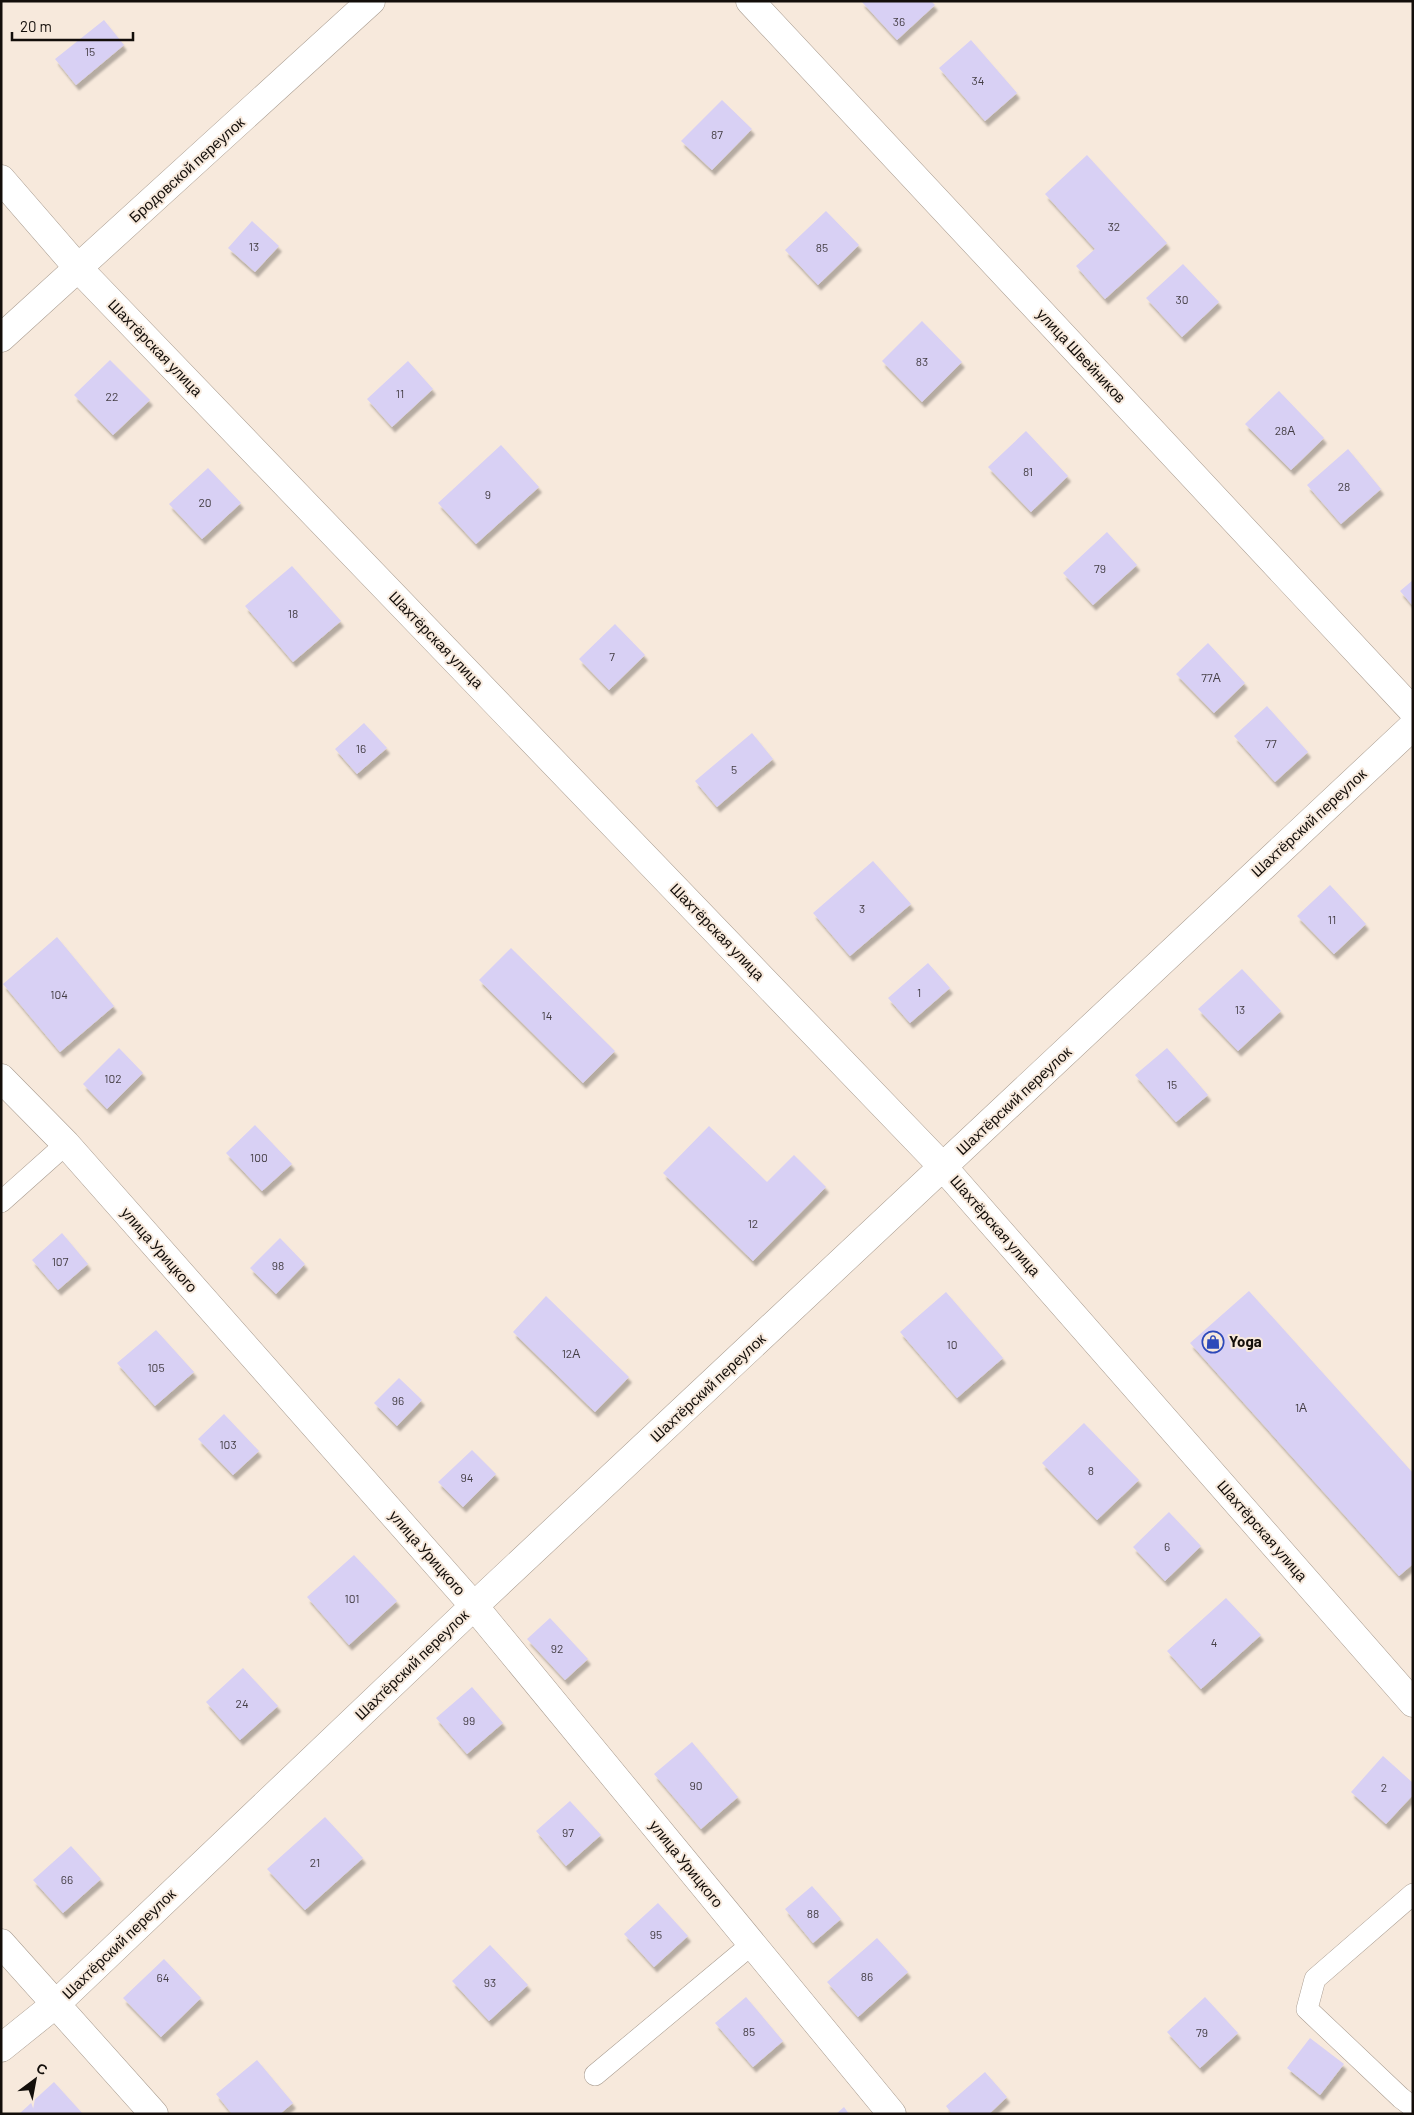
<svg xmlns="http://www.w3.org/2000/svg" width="1414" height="2115" font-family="Barlow,sans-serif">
<defs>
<filter id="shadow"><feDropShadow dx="3" dy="5.5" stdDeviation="1" flood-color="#0004"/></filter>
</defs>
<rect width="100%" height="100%" fill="#f7e9dc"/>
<path fill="#d8d0f4" filter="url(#shadow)" d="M861,1H931L935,5L897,40Z
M104,20L124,45L76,85L55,59Z
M971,40L1017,93L985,121L939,68Z
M722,100L752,129L712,170L681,141Z
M1087,155L1167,243L1105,299L1076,266L1095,249L1045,194Z
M826,211L859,245L818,285L785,250Z
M252,221L279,246L255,272L228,248Z
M1183,264L1219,302L1182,337L1146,298Z
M922,321L962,362L922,402L882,361Z
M110,360L150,400L113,435L74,395Z
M408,361L433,389L392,427L367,399Z
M1279,391L1324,438L1291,470L1245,424Z
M1026,431L1068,476L1031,512L988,467Z
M501,445L539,487L476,544L438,503Z
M1348,449L1381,489L1341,524L1307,485Z
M208,468L241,503L202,539L169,504Z
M1107,532L1137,565L1093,605L1063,573Z
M292,566L341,621L293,662L245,606Z
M1413,580V606L1400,591Z
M615,624L645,655L609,690L579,659Z
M1208,643L1245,683L1214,713L1176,674Z
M1267,706L1308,752L1275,782L1234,736Z
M364,723L387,748L357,774L335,749Z
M752,733L773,759L717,807L695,781Z
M873,861L911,904L850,956L813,913Z
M1330,885L1366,924L1334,954L1297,916Z
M57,937L114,1006L60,1052L3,984Z
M511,948L615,1051L583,1083L479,980Z
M928,963L950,988L910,1023L888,998Z
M1242,969L1281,1011L1238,1051L1198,1009Z
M119,1048L143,1073L107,1109L83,1084Z
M1167,1048L1208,1095L1176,1122L1135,1075Z
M255,1125L292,1164L262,1191L226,1153Z
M709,1126L767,1182L794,1155L826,1187L753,1261L663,1173Z
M62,1233L88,1264L58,1290L32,1260Z
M280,1238L305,1264L276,1294L250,1268Z
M1249,1291L1413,1473V1564L1399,1576L1190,1343Z
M946,1292L1003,1358L957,1398L900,1332Z
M546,1296L629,1377L595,1412L513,1332Z
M156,1330L194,1372L155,1406L117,1363Z
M399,1378L422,1400L397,1426L374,1403Z
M224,1414L259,1451L233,1475L198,1439Z
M1084,1423L1139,1480L1097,1520L1042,1463Z
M472,1450L496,1474L463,1507L438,1482Z
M1169,1512L1201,1546L1165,1581L1133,1547Z
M354,1555L397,1601L349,1645L307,1597Z
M1226,1598L1261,1635L1201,1689L1167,1651Z
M550,1618L588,1659L565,1680L527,1639Z
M243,1668L278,1706L240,1740L206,1702Z
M472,1687L503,1723L467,1754L436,1718Z
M692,1742L738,1797L701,1829L654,1774Z
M1383,1756L1413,1783V1795L1386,1824L1351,1792Z
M570,1801L601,1835L566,1866L536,1831Z
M325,1817L363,1858L305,1910L267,1869Z
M71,1846L101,1879L63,1913L33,1880Z
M812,1886L841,1919L813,1943L785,1909Z
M658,1903L688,1936L654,1967L624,1934Z
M877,1938L908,1972L858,2017L827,1982Z
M490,1945L528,1985L489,2021L452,1981Z
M164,1959L201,1998L161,2037L123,1998Z
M746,1997L783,2041L753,2067L715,2023Z
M1205,1997L1238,2033L1200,2068L1167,2032Z
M1310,2038L1344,2064L1320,2095L1287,2068Z
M257,2060L293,2103L280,2114H232L216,2094Z
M985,2072L1007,2097L989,2114H952L946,2106Z
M54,2082L83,2114H19Z
M844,2107L849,2114H836Z"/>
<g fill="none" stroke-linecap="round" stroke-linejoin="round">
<g stroke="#a89b8f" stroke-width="22">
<path id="lane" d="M1,1202L66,1144
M1413,1894L1315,1979L1307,2009L1401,2098L1413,2107
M595,2075L752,1944"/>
</g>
<g stroke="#a89b8f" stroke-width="29">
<path id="street" d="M750,1L1413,711
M1,179L79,269L943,1167L1413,1703
M1,338L371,1
M1,1078L66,1144L474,1606L892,2114
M1,1943L154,2114
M1,2048L57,2003L474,1606L1413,726"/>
</g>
<use href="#lane" stroke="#fff" stroke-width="21"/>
<use href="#street" stroke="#fff" stroke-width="28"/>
</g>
<defs>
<g id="shop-ring" transform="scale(1.125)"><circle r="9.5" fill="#f7e9dc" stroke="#2d49b9" stroke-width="1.5"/><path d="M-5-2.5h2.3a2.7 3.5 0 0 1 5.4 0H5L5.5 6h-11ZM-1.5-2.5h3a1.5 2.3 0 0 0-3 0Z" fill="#2d49b9"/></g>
</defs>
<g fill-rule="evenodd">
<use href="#shop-ring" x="1213" y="1342"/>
</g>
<g text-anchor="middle" stroke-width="4" stroke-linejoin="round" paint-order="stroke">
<g font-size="12" fill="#443e44">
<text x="899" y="26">36</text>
<text x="90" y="56">15</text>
<text x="978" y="85">34</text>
<text x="717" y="139">87</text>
<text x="1114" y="231">32</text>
<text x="254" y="251">13</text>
<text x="822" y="252">85</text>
<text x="1182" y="304">30</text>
<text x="922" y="366">83</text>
<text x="400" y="398">11</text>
<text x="112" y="401">22</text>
<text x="1285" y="435">28А</text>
<text x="1028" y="476">81</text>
<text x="1344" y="491">28</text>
<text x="488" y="499">9</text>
<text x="205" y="507">20</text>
<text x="1100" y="573">79</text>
<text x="293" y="618">18</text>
<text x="612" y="661">7</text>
<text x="1211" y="682">77А</text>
<text x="1271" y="748">77</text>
<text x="361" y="753">16</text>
<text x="734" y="774">5</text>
<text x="862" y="913">3</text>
<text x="1332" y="924">11</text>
<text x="919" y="997">1</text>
<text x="59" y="999">104</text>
<text x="1240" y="1014">13</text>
<text x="547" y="1020">14</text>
<text x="113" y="1083">102</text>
<text x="1172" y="1089">15</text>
<text x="259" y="1162">100</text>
<text x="753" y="1228">12</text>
<text x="60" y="1266">107</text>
<text x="278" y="1270">98</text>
<text x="952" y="1349">10</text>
<text x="571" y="1358">12А</text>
<text x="156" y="1372">105</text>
<text x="398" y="1405">96</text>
<text x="1301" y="1412">1А</text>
<text x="228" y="1449">103</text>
<text x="1091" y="1475">8</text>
<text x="467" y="1482">94</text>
<text x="1167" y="1551">6</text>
<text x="352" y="1603">101</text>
<text x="1214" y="1647">4</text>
<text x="557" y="1653">92</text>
<text x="242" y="1708">24</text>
<text x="469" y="1725">99</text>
<text x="696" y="1790">90</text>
<text x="1384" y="1792">2</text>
<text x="568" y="1837">97</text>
<text x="315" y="1867">21</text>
<text x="67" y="1884">66</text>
<text x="813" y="1918">88</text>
<text x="656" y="1939">95</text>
<text x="867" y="1981">86</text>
<text x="163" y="1982">64</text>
<text x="490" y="1987">93</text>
<text x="749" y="2036">85</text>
<text x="1202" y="2037">79</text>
</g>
<g font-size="15" fill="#130e0a" stroke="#f7e9dc">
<text transform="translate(187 170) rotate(-42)" y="5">Бродовской переулок</text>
<text transform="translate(155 348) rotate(46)" y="5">Шахтёрская улица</text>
<text transform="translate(1081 356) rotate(47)" y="5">улица Швейников</text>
<text transform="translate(436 640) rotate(46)" y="5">Шахтёрская улица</text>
<text transform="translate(1309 823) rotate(-43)" y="5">Шахтёрский переулок</text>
<text transform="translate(717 932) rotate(46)" y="5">Шахтёрская улица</text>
<text transform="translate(1014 1101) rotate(-43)" y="5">Шахтёрский переулок</text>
<text transform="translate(995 1226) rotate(49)" y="5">Шахтёрская улица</text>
<text transform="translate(159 1250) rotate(49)" y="5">улица Урицкого</text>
<text transform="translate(708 1388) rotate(-43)" y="5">Шахтёрский переулок</text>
<text transform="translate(1262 1531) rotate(49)" y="5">Шахтёрская улица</text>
<text transform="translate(427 1553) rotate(49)" y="5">улица Урицкого</text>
<text transform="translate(412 1665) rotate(-44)" y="5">Шахтёрский переулок</text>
<text transform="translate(686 1864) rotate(51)" y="5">улица Урицкого</text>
<text transform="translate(119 1944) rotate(-44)" y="5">Шахтёрский переулок</text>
</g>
<g font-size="15" font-weight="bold" fill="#130e0a" stroke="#f7e9dc" text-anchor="start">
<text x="1229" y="1347">Yoga</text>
</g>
</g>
<rect width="1414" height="2115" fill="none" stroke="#130e0a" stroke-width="5"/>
<g transform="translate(35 2080) rotate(32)" stroke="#f7e9dc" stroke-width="4" paint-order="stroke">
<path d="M0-4L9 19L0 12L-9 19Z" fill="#130e0a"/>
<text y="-8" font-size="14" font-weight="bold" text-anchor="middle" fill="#130e0a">С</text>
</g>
<path d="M12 32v8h121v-8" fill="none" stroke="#130e0a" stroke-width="2.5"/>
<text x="20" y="32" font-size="15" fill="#130e0a" stroke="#f7e9dc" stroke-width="4" paint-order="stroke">20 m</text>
</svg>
